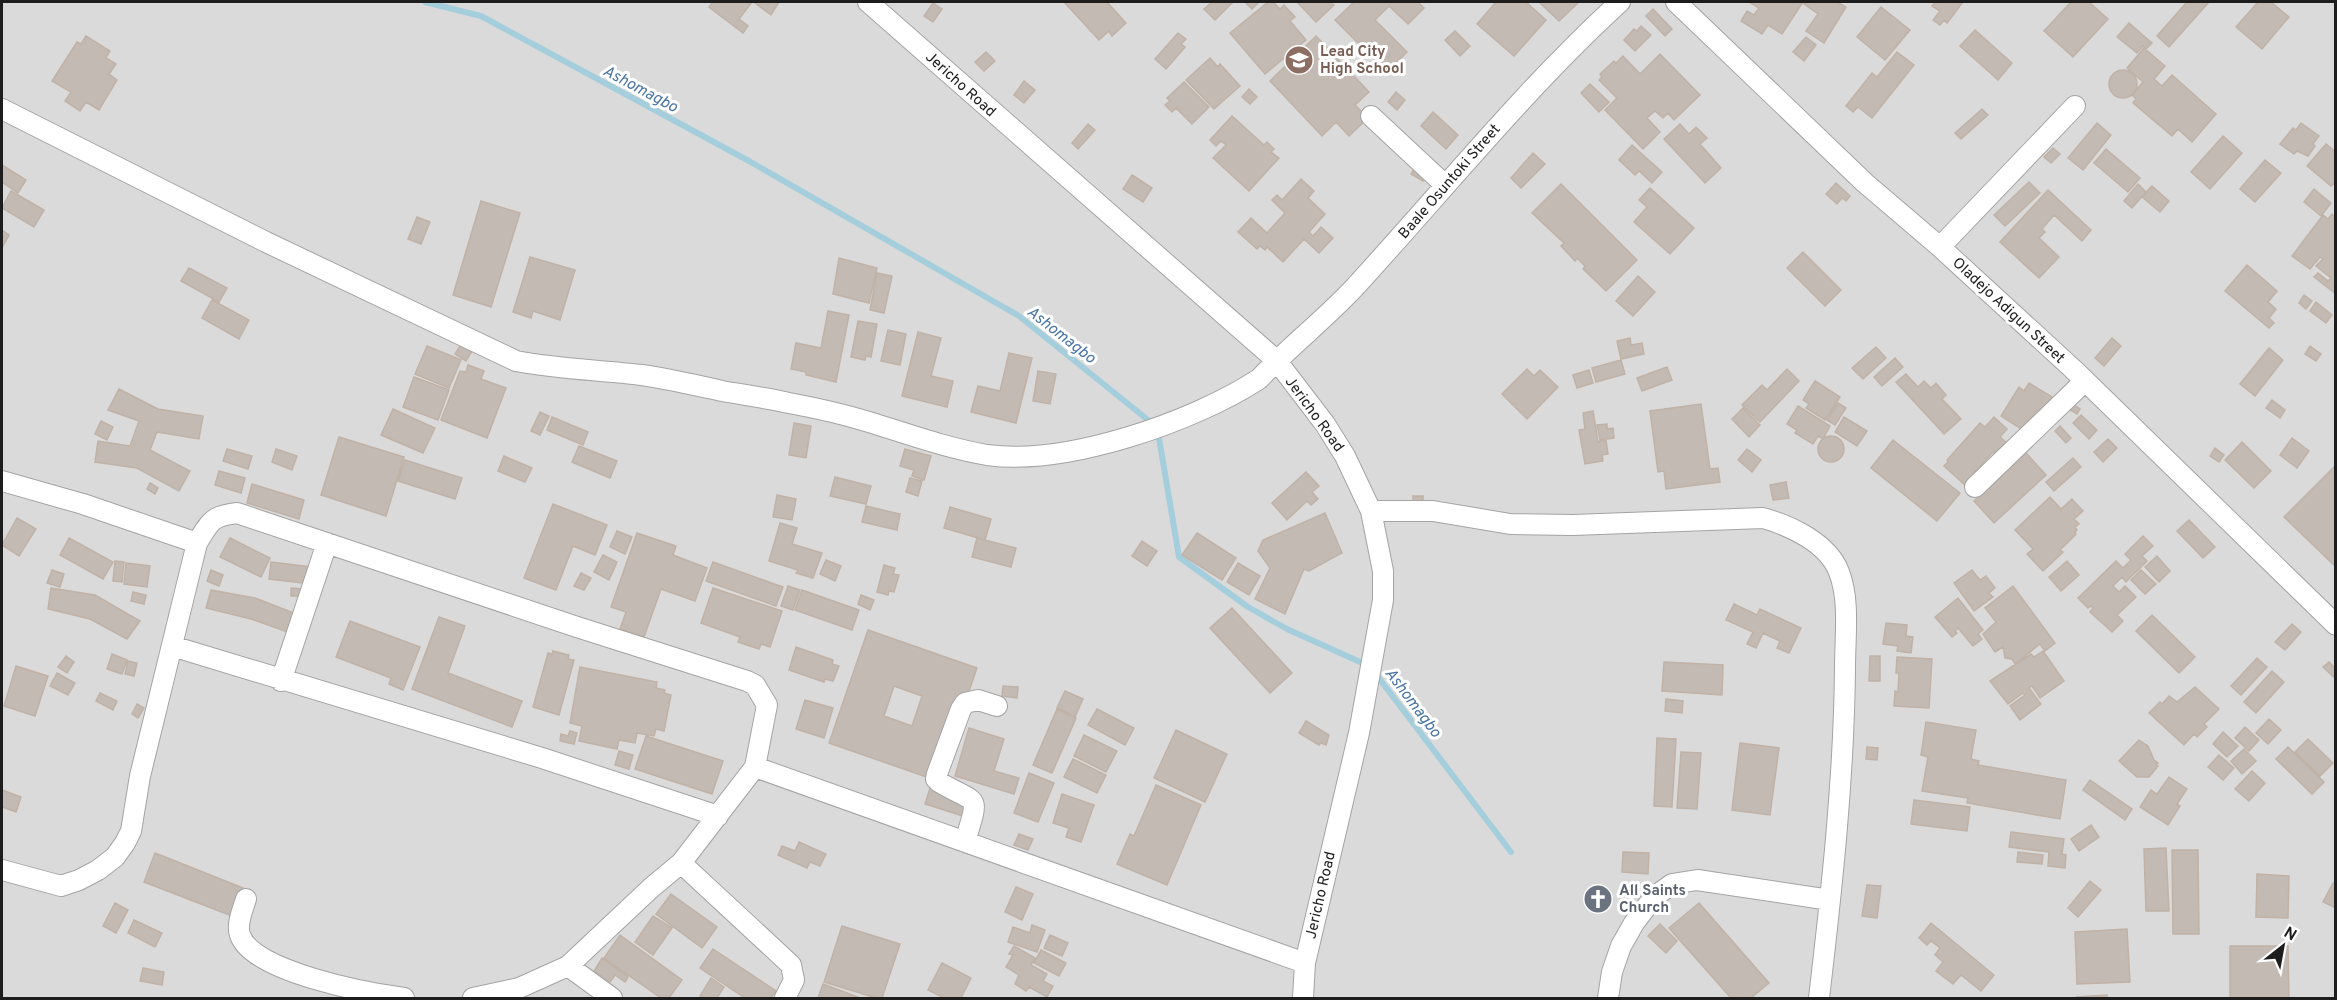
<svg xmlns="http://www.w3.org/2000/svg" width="2337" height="1000" font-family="Overpass,sans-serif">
<rect width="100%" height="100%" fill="#eeebe3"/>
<path fill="#dbdada" d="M2,2H2335V998H2Z"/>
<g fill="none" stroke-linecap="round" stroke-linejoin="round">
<path stroke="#a4cedc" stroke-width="6" d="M425,2L481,16L749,161L1019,316L1153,424
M1158,432L1179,557L1248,607L1287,629L1369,666
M1375,673L1511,852"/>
</g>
<path fill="#c3bab3" stroke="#c0b2a6" stroke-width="1.5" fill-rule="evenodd" d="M713,2H752L739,19L748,26L743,33L709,7Z
M756,2H779L771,15L755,3Z
M1064,2H1107L1126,23L1112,36L1109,31L1099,40Z
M1212,2H1233L1215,20L1204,9Z
M1245,2H1259L1252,9Z
M1268,2H1273L1280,9L1284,5L1295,17L1290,21L1306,40L1265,74L1230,33Z
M1297,2H1330L1334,5L1316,22Z
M1354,2H1418L1424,8L1408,24L1389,6L1375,20L1407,52L1387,72L1335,20Z
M1496,2H1526L1546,20L1514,56L1477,24Z
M1539,2H1579L1559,21Z
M1749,2H1803L1782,34L1768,25L1762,34L1741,21L1747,11L1754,15L1759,8Z
M1806,2H1837L1846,7L1824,43L1806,31L1818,14L1804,4Z
M1935,2H1963L1947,23L1944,20L1940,25L1933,20L1940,11L1932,6Z
M2071,2H2089L2108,19L2073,57L2044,31Z
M2187,2H2209L2169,47L2157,36Z
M2258,2H2271L2289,17L2262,49L2236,27Z
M933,3L942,9L933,22L924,16Z
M1881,7L1910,30L1885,60L1857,37Z
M1653,9L1672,29L1665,36L1646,16Z
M2129,23L2152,43L2146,49L2143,46L2137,53L2117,37Z
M1641,26L1651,35L1635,51L1624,40L1634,29L1637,31Z
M1975,30L2012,63L1998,80L1960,46Z
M1455,31L1470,46L1460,56L1445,40Z
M1178,33L1186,39L1181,44L1185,47L1166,69L1155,59Z
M86,36L110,51L106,58L116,64L109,74L117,80L99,110L86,102L80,111L65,101L71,92L52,81L77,42L81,44Z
M1316,36L1369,92L1355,105L1368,118L1349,136L1336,122L1322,136L1270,81Z
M1806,37L1816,45L1804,61L1793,52Z
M2144,48L2165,66L2154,79L2162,86L2172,75L2216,114L2192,142L2178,129L2172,136L2133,103L2136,99L2132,95L2143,82L2127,68Z
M986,52L995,61L984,71L975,62Z
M1897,52L1914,65L1872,118L1858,107L1853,112L1846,106L1872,73L1877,77Z
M1660,54L1700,95L1674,120L1668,113L1663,118L1655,111L1647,118L1660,132L1643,149L1605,110L1617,98L1599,80L1602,77L1600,74L1614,61L1616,63L1623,56L1640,74Z
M1210,58L1218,67L1220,64L1240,86L1214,109L1186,80Z
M2109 84a14 14 0 1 1 28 0a14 14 0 1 1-28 0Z
M1024,81L1035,90L1024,103L1014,95Z
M1184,82L1209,107L1192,124L1176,108L1172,112L1165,105L1170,101L1167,98Z
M1590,84L1609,102L1599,112L1581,93Z
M1249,89L1257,97L1250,104L1242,97Z
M1396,92L1405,100L1397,110L1388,102Z
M1982,109L1988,115L1961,139L1955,133Z
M1433,112L1458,135L1446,149L1421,126Z
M1232,116L1264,145L1267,142L1274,149L1271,152L1279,158L1249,191L1213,158L1226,145L1221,141L1216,146L1210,140Z
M2097,123L2111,135L2083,170L2068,158Z
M2301,123L2319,136L2313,144L2315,146L2308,156L2297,151L2294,154L2280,144L2293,128L2296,130Z
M1088,124L1095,130L1078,149L1072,143Z
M1680,124L1689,134L1696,127L1707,138L1700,144L1721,168L1705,183L1664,139Z
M2223,136L2242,153L2210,189L2191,172Z
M2326,144L2336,152V182L2331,186L2307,166Z
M1632,145L1662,172L1652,183L1639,171L1635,175L1619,160Z
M2053,148L2060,154L2051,163L2044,157Z
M2106,149L2140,178L2128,192L2094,163Z
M1533,153L1545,164L1521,188L1511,178Z
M2265,160L2281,173L2255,202L2240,189Z
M1418,163L1429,170L1423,181L1411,174Z
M2,165L26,180L18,193L2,182Z
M1132,175L1152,188L1143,202L1123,189Z
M1301,179L1314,191L1308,198L1325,214L1309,232L1313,236L1321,227L1333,238L1319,253L1304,239L1283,262L1267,247L1265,250L1260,246L1257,249L1238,232L1251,218L1267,233L1285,213L1272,200L1277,195L1282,200Z
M2029,182L2040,193L2005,226L1994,215Z
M1836,183L1850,196L1846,201L1842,198L1837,204L1826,194Z
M1561,184L1637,260L1606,291L1583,269L1585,266L1577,258L1575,261L1561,246L1564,243L1532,213Z
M2138,184L2146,192L2132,208L2124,201Z
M2152,186L2169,201L2160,212L2142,197Z
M1650,188L1694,228L1670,254L1634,222L1647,207L1639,200Z
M2314,189L2331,203L2321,216L2304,202Z
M2048,190L2091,230L2082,241L2054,215L2042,229L2045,232L2039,238L2059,257L2039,278L2000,242Z
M11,191L44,210L34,227L2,208Z
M481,201L520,213L491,307L453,295Z
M2332,214L2336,217V294L2314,277L2318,273L2328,281L2331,278L2316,266L2323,259L2320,257L2310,269L2292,256L2323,215L2328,219Z
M417,217L430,222L421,244L408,239Z
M2,230L9,235L2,248Z
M1803,252L1841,290L1825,306L1787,268Z
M530,257L575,270L560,320L533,311L531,318L513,312Z
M839,258L877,268L869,303L833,294Z
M2247,265L2277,291L2268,302L2276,309L2269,318L2274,323L2269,328L2225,291Z
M189,268L227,288L219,302L181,281Z
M877,273L892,276L884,313L870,310Z
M1638,276L1655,292L1633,316L1616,301Z
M2304,295L2312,301L2306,309L2299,303Z
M212,300L249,320L239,339L202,318Z
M2316,302L2332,315L2326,323L2310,311Z
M828,311L849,315L836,382L806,375V372L791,369L796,343L821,348Z
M858,321L877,324L871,357L866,356L865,360L851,357Z
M888,330L906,334L900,365L881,361Z
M918,332L941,338L931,376L953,381L947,407L902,396Z
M1630,338L1631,345L1642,343L1644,354L1621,359L1617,341Z
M2112,338L2121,346L2104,366L2095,358Z
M463,341L474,348L466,361L455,354Z
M427,346L461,360L449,388L415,374Z
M2310,346L2321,354L2316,361L2305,354Z
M1876,347L1886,358L1863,379L1852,368Z
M2269,348L2283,360L2255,396L2240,384Z
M1009,353L1032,358L1016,423L971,412L978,386L1000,391Z
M1895,358L1903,367L1882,386L1874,377Z
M1621,360L1625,374L1596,382L1592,368Z
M468,365L484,371L481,379L506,388L487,438L441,420L460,371L466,372Z
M1667,367L1672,380L1642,391L1637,378Z
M1527,369L1534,376L1540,370L1558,387L1527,419L1502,394Z
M1787,369L1799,381L1760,422L1742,405L1762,385L1767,390Z
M1589,370L1593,383L1577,388L1573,375Z
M1038,371L1056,374L1050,404L1033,401Z
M1906,374L1918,387L1924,381L1931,388L1936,383L1946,395L1942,399L1961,419L1944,434L1896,382Z
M414,377L449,390L438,420L403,407Z
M1815,381L1840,397L1825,420L1806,408L1809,404L1803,400Z
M2029,383L2052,397L2038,420L2026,432L2001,416L2019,387L2024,391Z
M119,389L158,409L203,416L199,439L157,432L150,450L190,471L179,491L137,468L95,462L98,441L130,446L139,421L108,410Z
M2272,400L2285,410L2280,418L2266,408Z
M1838,403L1846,408L1835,425L1827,420Z
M1701,404L1710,469L1718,468L1720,482L1666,489L1664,471L1658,472L1650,411Z
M2073,404L2080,409L2077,414L2069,409Z
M1798,406L1830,426L1823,439L1818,436L1813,444L1795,433L1797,430L1787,424Z
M1743,408L1760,425L1749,437L1732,419Z
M393,409L435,428L423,453L381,435Z
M1593,411L1598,442L1606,440L1608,454L1602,455L1603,461L1585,464L1579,430L1585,429L1583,413Z
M540,412L549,416L540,435L531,431Z
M2081,415L2097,430L2089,439L2073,423Z
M552,417L588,432L583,445L547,430Z
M1844,417L1867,431L1857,446L1835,432Z
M1994,417L2007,429L2000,437L2007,443L1996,455L1993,452L1974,473L1976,475L1966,486L1944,466L1948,462L1947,460L1980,423L1985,427Z
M101,421L113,427L107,440L95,434Z
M794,423L811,426L806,458L789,455Z
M1607,424V429L1613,428L1614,438L1600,440L1597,425Z
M2060,426L2071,438L2066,443L2055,431Z
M1818 449a13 13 0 1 1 26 0a13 13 0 1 1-26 0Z
M339,437L404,457L386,516L321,495Z
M2292,438L2309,451L2297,468L2280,455Z
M2108,439L2117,448L2103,462L2094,452Z
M1893,440L1960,493L1937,521L1871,468Z
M2242,442L2271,471L2254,488L2225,460Z
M579,446L617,461L610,478L572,462Z
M2215,448L2224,455L2219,462L2210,456Z
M227,449L252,456L248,469L223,461Z
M276,449L297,456L292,470L272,462Z
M905,449L931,456L924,480L912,476L914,470L900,466Z
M1747,449L1761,460L1752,472L1738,460Z
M2026,453L2046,475L1994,523L1974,501Z
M504,456L532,468L525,482L498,471Z
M2073,458L2081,467L2054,491L2046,482Z
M405,460L462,478L455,499L398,481Z
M2336,465V567L2284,517Z
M219,471L245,478L241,493L215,485Z
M1306,472L1319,486L1312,492L1318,499L1311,505L1307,501L1287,520L1272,503Z
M835,477L871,486L866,504L830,496Z
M910,478L922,481L918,496L906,492Z
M1786,482L1789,498L1773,500L1770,485Z
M150,483L158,488L155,494L147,489Z
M252,484L304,500L299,519L247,503Z
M777,495L796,499L792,520L773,517Z
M1413,496H1423V504L1413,503Z
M2050,497L2061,509L2072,499L2083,511L2074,519L2079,524L2075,527L2077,530L2075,532L2076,534L2060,550L2063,552L2043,571L2027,554L2033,549L2015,530Z
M553,504L607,525L595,555L573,546L556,590L524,578Z
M866,506L900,514L897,530L862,522Z
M950,507L991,519L985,540L944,528Z
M1325,513L1342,553L1309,571L1304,569L1285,614L1255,599L1270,568L1258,551L1263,540Z
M17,518L36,529L19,556L2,545Z
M2189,520L2215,547L2203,558L2177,531Z
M780,523L797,528L792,544L822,553L813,578L796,573L798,570L769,561Z
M617,531L632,537L625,554L610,547Z
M637,533L676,546L673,555L707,568L695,601L661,589L644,637L620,629L626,612L611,607Z
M1197,533L1236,558L1222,580L1182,555Z
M2143,536L2153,546L2142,556L2147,561L2126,582L2122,577L2113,586L2119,592L2125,586L2136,597L2117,615L2123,621L2112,632L2090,612L2093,608L2091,606L2088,608L2078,598L2116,561L2123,568L2131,560L2125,554Z
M69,538L113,562L103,579L60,555Z
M230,538L270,558L261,577L220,557Z
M977,538L1016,548L1011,567L972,557Z
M1142,541L1157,551L1147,566L1132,556Z
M603,555L617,562L609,580L594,572Z
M2157,556L2170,571L2159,582L2145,567Z
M826,560L841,566L835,581L820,574Z
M115,561L124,562L122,582L113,581Z
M2067,561L2079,575L2061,591L2049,577Z
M271,562L312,567L311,584L269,579Z
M713,562L783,587L776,606L706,581Z
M126,563L150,566L147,587L124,584Z
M1238,563L1260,576L1249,595L1227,582Z
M884,565L895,568L893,574L899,575L894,592L889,591L888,595L877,592Z
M52,570L64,574L60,587L47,583Z
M211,570L223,575L219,586L207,581Z
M1972,570L1980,580L1986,576L1995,588L1989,593L1993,597L1974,611L1954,583Z
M2141,570L2156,584L2145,594L2131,580Z
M581,573L591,578L584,590L574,586Z
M788,586L800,590L793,610L781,606Z
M2013,586L2055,643L2045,651L2040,644L2015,664L2012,659L2005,658L2003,647L1995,652L1983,634L1996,622L1985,608Z
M51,588L95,595L140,621L127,639L90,619L48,609Z
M291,588L302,589V596H291Z
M713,588L782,611L770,647L761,644L759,649L738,642L740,637L701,623Z
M211,590L255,598L299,615L293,634L251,619L206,608Z
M802,590L859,610L852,630L795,610Z
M133,592L146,595L144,604L131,601Z
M861,595L874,600L870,610L858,604Z
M1958,598L1983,630L1978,634L1982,639L1973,646L1958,628L1955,631L1957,633L1952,637L1935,617Z
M1734,604L1757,615L1760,609L1801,628L1789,653L1777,648L1780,641L1763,633L1756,648L1747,644L1753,632L1726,620Z
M1232,608L1292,673L1270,693L1210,628Z
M2152,615L2195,657L2179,673L2136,631Z
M439,617L465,626L448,673L522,701L512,727L412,689Z
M350,621L420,647L403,690L389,684L391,678L336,657Z
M1886,623L1907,625L1906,636L1913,637L1911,653L1897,651L1898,646L1883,644Z
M2292,624L2301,632L2285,650L2275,642Z
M868,630L977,668L938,781L829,743ZM894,686L922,696L912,726L884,716Z
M796,647L833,660L832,664L839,666L833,681L825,679L824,682L789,670Z
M553,651L569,655L568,659L574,660L559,715L533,707L548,653L552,654Z
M2043,651L2064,681L2040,698L2032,686L2029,688L2041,704L2020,720L2010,706L2025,695L2023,693L2008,704L1990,681L2031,654L2034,657Z
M112,654L127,660L122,674L107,669Z
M66,656L74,662L67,673L58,667Z
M1870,656H1880V681H1869Z
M1897,657L1932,659L1929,708L1894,706L1895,691L1898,692L1899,673H1896Z
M2257,658L2267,667L2241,695L2231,686Z
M128,661L137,663L134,676L125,674Z
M1664,662L1723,665L1722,695L1662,691Z
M2329,662L2336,669V679L2323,667Z
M16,666L48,676L35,716L4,706Z
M580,667L657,682L656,688L665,690L664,693L671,695L664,731L656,729L654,736L637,733L635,743L619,740L617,749L579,741L582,726L570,723Z
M2272,671L2284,682L2256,713L2244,702Z
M57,673L75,683L68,695L50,686Z
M1003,686L1018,687L1017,698L1002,696Z
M2195,687L2219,709L2204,724L2207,727L2197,737L2194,734L2184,745L2149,713L2160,702L2162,704L2169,696L2177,702Z
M1065,691L1083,699L1075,717L1057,708Z
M100,693L117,701L113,710L96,701Z
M1666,699L1683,701L1682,713L1665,711Z
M805,700L833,708L824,738L796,729Z
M137,704L144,708L138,718L132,714Z
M1057,709L1076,718L1052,773L1033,765Z
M1097,709L1134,728L1125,745L1088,725Z
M2269,719L2281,730L2268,744L2256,733Z
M1306,721L1329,735L1326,745L1321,743L1319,745L1299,733Z
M1926,722L1976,730L1971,759L1979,761L1978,765L2066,780L2060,819L1967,803L1968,798L1922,791L1928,757L1921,755Z
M2245,727L2259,740L2249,751L2235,738Z
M969,728L1004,739L994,771L1019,778L1014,794L955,776Z
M1176,730L1227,754L1205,802L1154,778Z
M570,731L577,733L574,744L560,741L561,734L568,736Z
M2223,732L2238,746L2227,757L2213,744Z
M1084,735L1117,751L1106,772L1074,756Z
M646,736L723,761L712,794L635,769Z
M1657,738L1676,739L1672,807L1654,806Z
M2308,739L2333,763L2320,776L2295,752Z
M2139,740L2148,746L2154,760L2158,763L2156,764L2158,766L2149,777H2137L2119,761Z
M1740,743L1779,748L1770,815L1732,810Z
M1867,747L1878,748L1877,760L1866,759Z
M2288,747L2324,782L2312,794L2276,759Z
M2244,749L2256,761L2242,774L2231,761Z
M619,751L633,755L629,769L615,765Z
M1681,752L1701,753L1697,809L1677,808Z
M2219,755L2234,768L2223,780L2208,767Z
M1073,759L1106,775L1097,793L1064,777Z
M2252,771L2265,783L2249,801L2235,789Z
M1029,773L1054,783L1038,822L1014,813Z
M2169,777L2187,789L2177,804L2180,806L2168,825L2140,807L2151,790L2157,794Z
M2090,780L2132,809L2125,820L2083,790Z
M931,785L972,799L966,817L925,804Z
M1156,785L1201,805L1167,885L1117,864L1130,834L1134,836Z
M2,790L21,797L16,812L2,807Z
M1062,794L1094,805L1081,842L1066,837L1069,828L1053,823Z
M1914,800L1970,807L1967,831L1911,824Z
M2091,825L2099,837L2079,851L2071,839Z
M2011,832L2064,839L2062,854L2066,855L2065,868L2048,866L2049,852L2009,847Z
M1019,834L1033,839L1028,850L1014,845Z
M799,842L826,854L820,866L810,862L807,868L778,855L782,846L795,851Z
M2166,848L2169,911H2146L2144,849Z
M2172,850H2198L2199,934H2173Z
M1623,852L1649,853L1648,874L1622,872Z
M2018,852L2043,855L2042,864L2017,862Z
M155,853L243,888L232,916L144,882Z
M2257,874L2289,876L2288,918L2256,917Z
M2090,881L2101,890L2078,917L2068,908Z
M2333,883L2336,885V908L2323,902Z
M1867,885L1881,886L1877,918L1862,916Z
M1016,887L1033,894L1022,920L1005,912Z
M671,894L717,927L702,948L656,914Z
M115,903L128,910L116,933L103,926Z
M1699,903L1769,983L1751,998H1731L1669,928Z
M653,916L672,928L653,955L635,942Z
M134,920L162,933L155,947L128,933Z
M1931,923L1994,975L1981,991L1961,975L1953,984L1936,971L1943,962L1935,955L1940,948L1931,941L1927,945L1919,938Z
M1660,924L1677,941L1666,953L1648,936Z
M1032,925L1045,930L1037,952L1008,942L1013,927L1030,933Z
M842,926L900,944L882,998H876L824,982Z
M2127,929L2130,982L2077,984L2075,932Z
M620,935L682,980L669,998H661L604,958Z
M1050,935L1068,943L1062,956L1044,948Z
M1014,946L1035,958L1031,965L1047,974L1043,981L1053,986L1047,997L1029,987L1026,991L1015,984L1019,975L1006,967L1013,955L1009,954Z
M2230,946H2288L2289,998H2230Z
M713,949L776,991L771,998H745L700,968Z
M1041,950L1066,963L1059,976L1034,963Z
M602,958L628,977L625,982L615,975L610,982L594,971Z
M942,963L971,978L961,998H944L928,990Z
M143,968L164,972L162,985L140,981Z
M711,978L724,987L717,998H704L700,996Z
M823,984L858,997L857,998H818Z
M2107,995V998L2076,997Z"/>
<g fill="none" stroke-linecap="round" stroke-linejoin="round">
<g stroke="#a4a4a4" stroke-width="22">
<path id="minor" d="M868,2L1276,360L1325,424L1345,456L1371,511L1383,571V600L1359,733L1305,963L1303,998
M1676,2L1865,183L1940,247L2073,369L2336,625
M2,109L266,242L516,361C557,369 600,370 642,375C669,379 695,385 722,391C745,395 767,398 789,403C816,408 843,414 869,422C908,434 946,448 987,455C1066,466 1193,422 1259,379C1289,347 1324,320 1354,288C1442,192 1524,90 1620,2
M1371,116L1445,185
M1940,247L2075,106
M2,481L83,504L197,543
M1975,487L2085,381
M1371,511H1433L1510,524L1573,525L1763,518C1791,526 1828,543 1839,572C1850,600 1845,637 1845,667C1844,778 1832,888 1819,998
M172,646L542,758L718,816
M281,681L327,543
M965,842C980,791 979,806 939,782L936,779L937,774L961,709L965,703L978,700L997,706
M681,863L791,965L794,980L785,998
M2,870L61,886L79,880L98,870L115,857L125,843L131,831L140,776L197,543C210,522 211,516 237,513L577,627L747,681L755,685L767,705L755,767L1305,963
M246,899C243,909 236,924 240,935C252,972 368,993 404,998
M568,966L612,998
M473,998L519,988L568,966L651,888L681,863L755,767
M1608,998L1612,972L1621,946L1634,923L1654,897L1672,884L1697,880L1830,900"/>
</g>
<use href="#minor" stroke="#fff" stroke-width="20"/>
</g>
<defs>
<g id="school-disc" transform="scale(1.5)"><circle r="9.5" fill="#8d6e63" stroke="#fff"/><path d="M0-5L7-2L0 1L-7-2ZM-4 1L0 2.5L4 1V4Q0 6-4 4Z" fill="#fff"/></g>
<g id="church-disc" transform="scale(1.5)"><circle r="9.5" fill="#6b7280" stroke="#fff"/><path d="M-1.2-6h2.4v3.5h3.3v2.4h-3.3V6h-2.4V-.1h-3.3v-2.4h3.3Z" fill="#fff"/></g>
</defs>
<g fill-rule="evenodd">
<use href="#school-disc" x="1299" y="60"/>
<use href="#church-disc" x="1598" y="899"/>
</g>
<g text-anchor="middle" stroke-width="6" stroke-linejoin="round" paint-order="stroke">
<g font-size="15" font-weight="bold" fill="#785e54" stroke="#fff" text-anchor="start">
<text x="1320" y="56">Lead City<tspan x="1320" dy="17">High School</tspan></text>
</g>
<g font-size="15" fill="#1d1d1d" stroke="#fff">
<text transform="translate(961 84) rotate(42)" y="5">Jericho Road</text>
<text transform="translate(1449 181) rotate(-49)" y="5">Baale Osuntoki Street</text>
<text transform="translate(2009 310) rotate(43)" y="5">Oladejo Adigun Street</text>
<text transform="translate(1315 414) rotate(54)" y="5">Jericho Road</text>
<text transform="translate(1320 895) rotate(-77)" y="5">Jericho Road</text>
</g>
<g font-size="15" font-weight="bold" fill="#5b616d" stroke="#fff" text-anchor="start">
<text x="1619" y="895">All Saints<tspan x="1619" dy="17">Church</tspan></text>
</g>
<g font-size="16" font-style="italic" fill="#4875a4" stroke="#fff">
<text transform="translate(641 88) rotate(28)" y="6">Ashomagbo</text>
<text transform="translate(1062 334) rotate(38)" y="6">Ashomagbo</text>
<text transform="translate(1414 702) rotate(53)" y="6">Ashomagbo</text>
</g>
</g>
<rect width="2337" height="1000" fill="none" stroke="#1d1d1d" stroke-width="6"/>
<g transform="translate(2283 946) rotate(31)" stroke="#ffffff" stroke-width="4.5" paint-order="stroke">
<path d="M0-4.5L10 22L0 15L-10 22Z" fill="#1d1d1d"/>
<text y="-9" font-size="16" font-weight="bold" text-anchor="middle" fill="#1d1d1d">N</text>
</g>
</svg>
